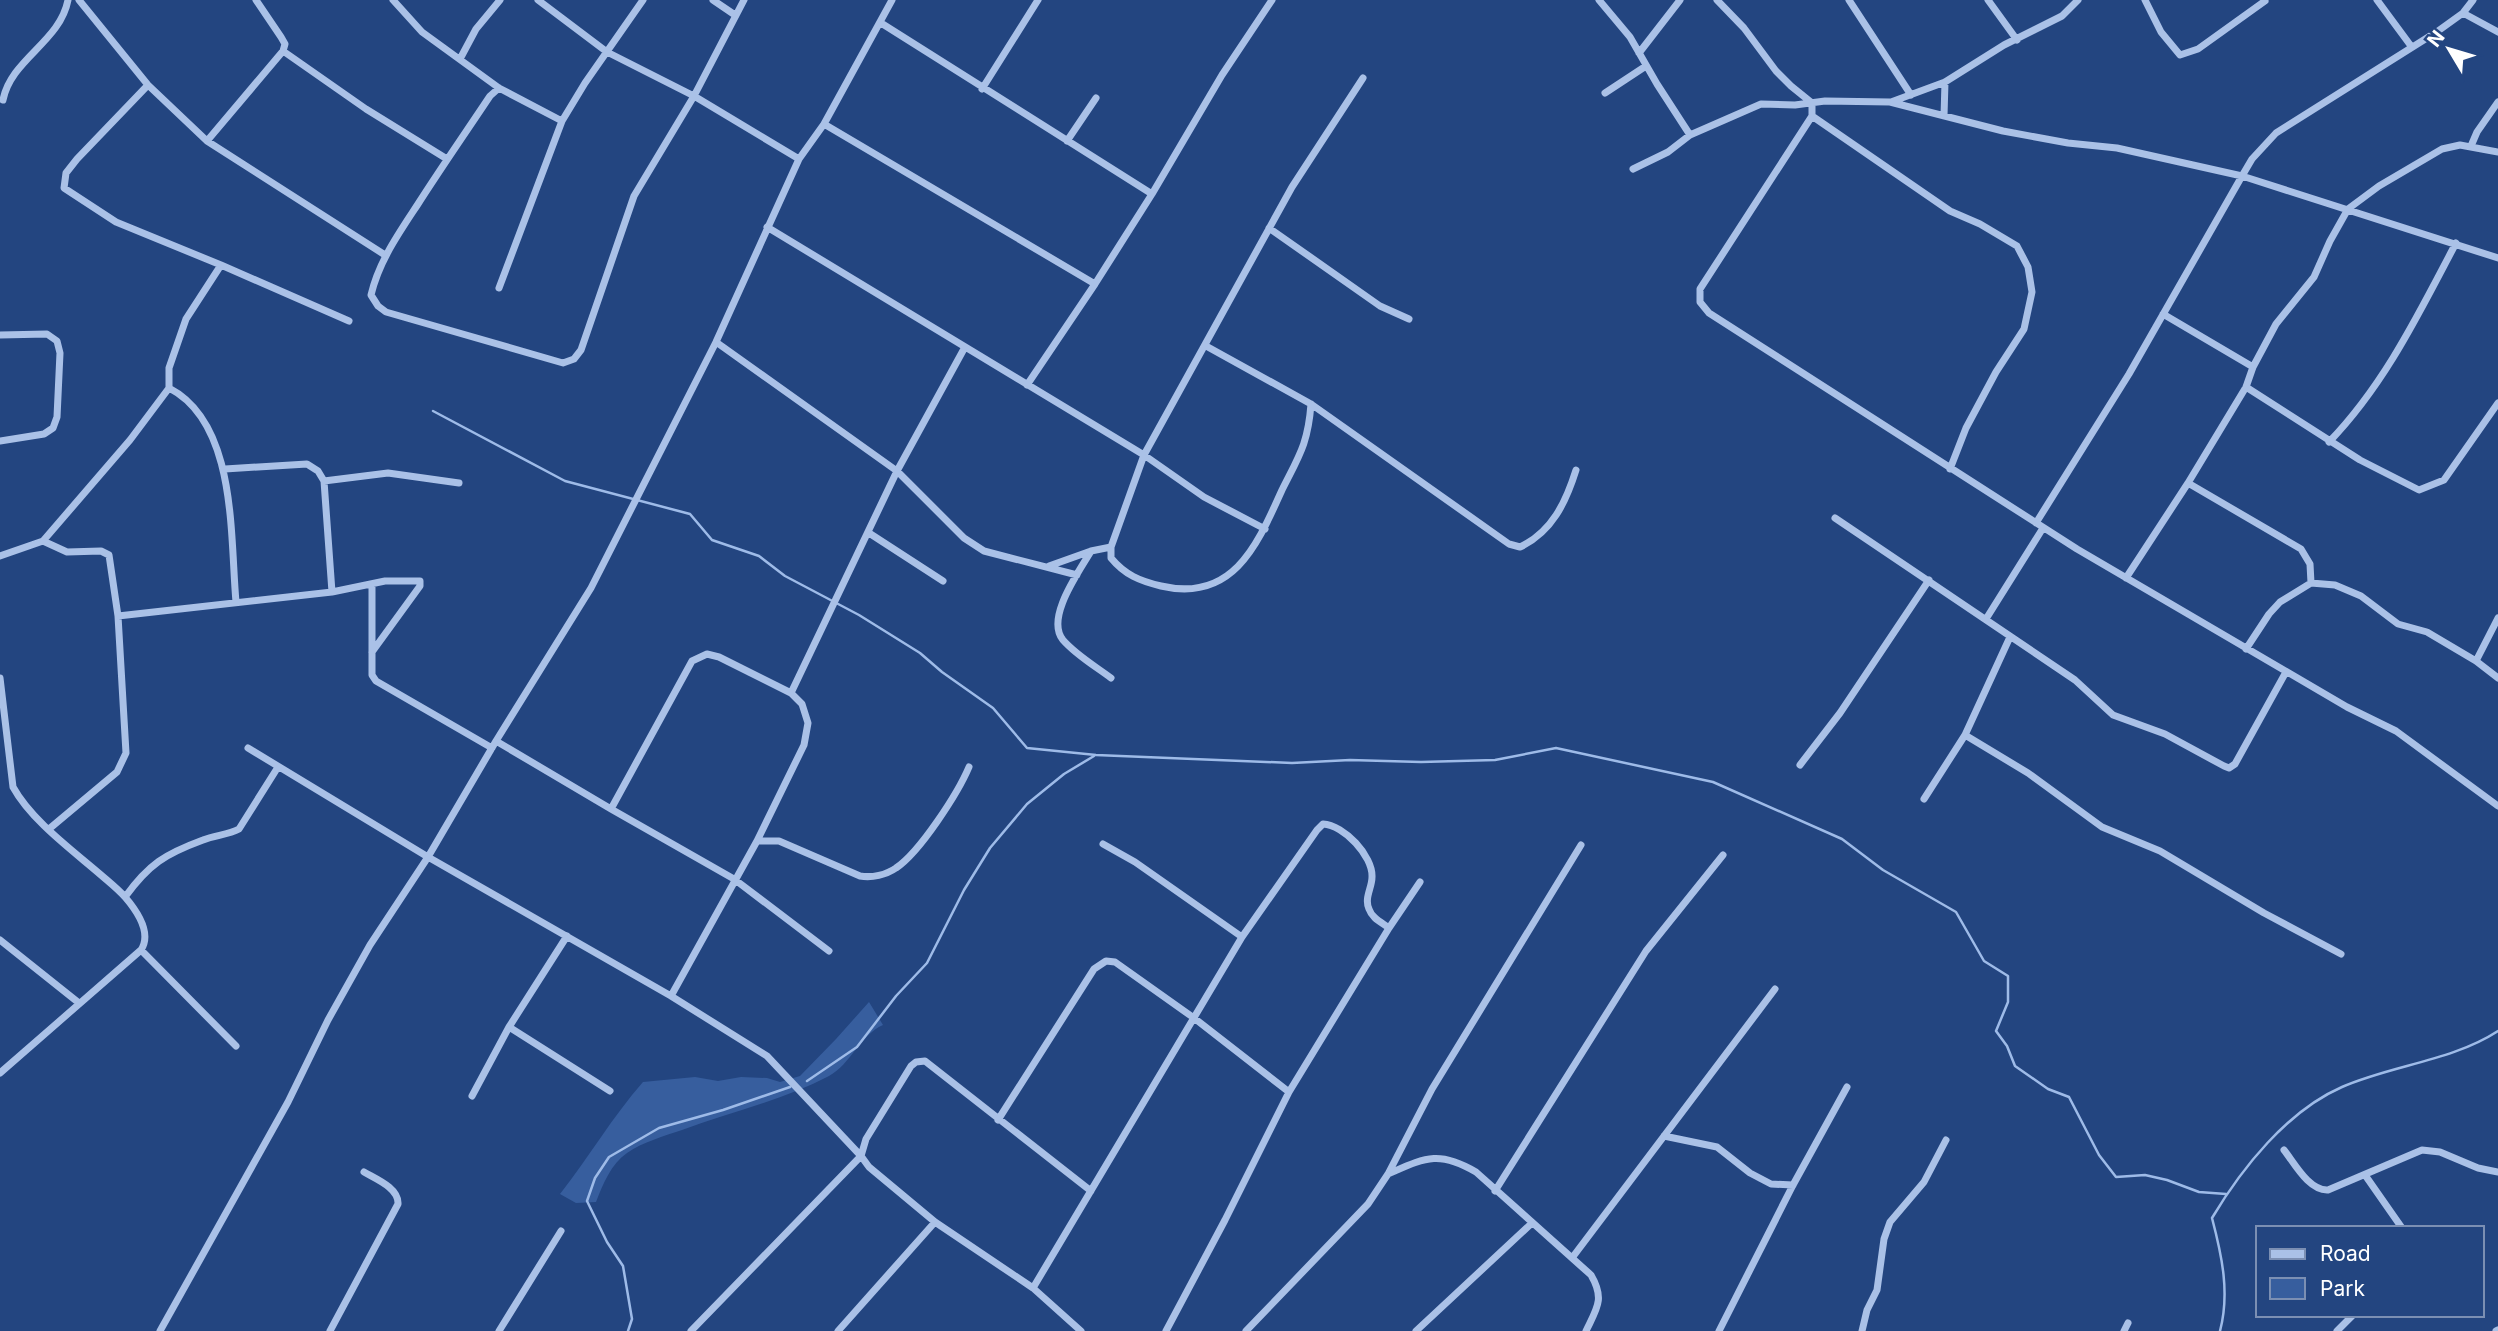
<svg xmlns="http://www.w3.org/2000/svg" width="2498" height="1331" font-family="Inter,sans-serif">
<rect width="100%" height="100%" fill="#234580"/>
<path fill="#375e9e" d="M869,1002L883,1025C860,1035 851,1064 829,1076C783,1100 731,1112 682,1130C664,1136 643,1142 627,1153C611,1164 603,1184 596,1202L576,1203L560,1194C589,1157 613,1116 643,1082L695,1077L718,1081L741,1077L767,1078L780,1082L800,1076L836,1039Z"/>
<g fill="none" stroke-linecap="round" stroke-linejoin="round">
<path stroke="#9ebbe8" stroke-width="2.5" d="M433,411L565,481L690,514L712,540L759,556L785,576L859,615L920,653L942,672L993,708L1027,748L1096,755L1292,763L1350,760L1421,762L1495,760L1556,748L1713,782L1842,839L1883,870L1956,912L1984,961L2008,976V1002L1996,1031L2007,1046L2015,1066L2048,1089L2069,1097L2099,1155L2116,1177L2145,1175L2167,1180L2199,1192L2226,1194
M807,1081L857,1047L896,996L927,963L964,890L990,848L1027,804L1064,774L1094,756
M628,1331L632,1319L623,1266L607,1242L587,1201L595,1178L609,1157L659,1128L723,1110L790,1087
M2220,1331C2230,1293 2222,1256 2212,1218C2242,1168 2287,1111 2342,1087C2392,1065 2452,1061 2498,1031"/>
<path stroke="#aac1e7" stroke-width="7" d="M79,0L148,85L207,141L385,255
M393,0L422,32L499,88L562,121
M538,0L607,52L694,96L799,159
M713,0L735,15
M1599,0L1630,37L1657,84L1690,135
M1717,0L1744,28L1776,71L1791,86L1812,103V116L1700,289V302L1709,313L2077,549L2347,707L2396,731L2498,806
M1849,0L1911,95
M1988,0L2017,40
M2145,0L2161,32L2180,55L2198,49L2265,1
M2377,0L2411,46
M2463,13L2498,32
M881,23L1152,194
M283,51L366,109L447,159
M1639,53L1680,0
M460,59L476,29L500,0
M499,88L490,96C466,132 441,168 418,204C399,233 379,261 371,295L378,306L386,312L563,363L574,359L581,350L634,196L694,96L744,0
M982,89L1038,0
M1605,93L1646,66
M3,100C11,59 60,42 68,0
M1891,102L1945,82L2004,45L2062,16L2078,0
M1812,116L1950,211L1980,224L2017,246L2028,267L2032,292L2024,329L1996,372L1966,428L1950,469
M1944,116L1945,82
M824,124L1095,284
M207,141L283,51L285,44L281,37L256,0
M1067,141L1096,98
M2471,146L2477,132L2498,102
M1633,169L1668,152L1690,135L1761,104L1795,105L1825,101L1890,102L2003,131L2068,143L2117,148L2242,176L2498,258
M767,227L1144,455L1204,497L1265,529
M1269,228L1380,306L1409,319
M221,265L349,321
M499,288L562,121L585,83L643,0
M0,335L47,334L57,341L60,353L57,417L53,428L44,434L0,441
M716,342L897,471L964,538L984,551L1077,575
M1206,346L1311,404L1509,544L1520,547C1552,532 1566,502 1576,470
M2253,367L2276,324L2314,277L2330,241L2348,209L2379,186L2442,149L2460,145L2498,152
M1027,385L1095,284L1152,194L1222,75L1272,0
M2246,387L2360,460L2419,490L2444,480L2498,403
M169,388C237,423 230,536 236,602
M2329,442C2385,384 2419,313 2456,243
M225,469L307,464L318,471L324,481L332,592
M324,481L388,473L459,483
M2188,483L2301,549L2310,564L2311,583
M1835,518L2075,680L2113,715L2165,734L2224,766L2229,768L2235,764L2286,672
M2036,523L2129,374L2242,176L2252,159L2276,133L2438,31L2463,13L2473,0
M869,533L943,581
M43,541L67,552L101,551L109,555L118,616L126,753L117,772L49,829
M1111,547V558C1125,575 1140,581 1161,586C1234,603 1258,543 1282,490C1299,456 1308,444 1311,404
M0,556L43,541L130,440L169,388V368L186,319L221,265L116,222L64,188L66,173L77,159L148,85
M1049,566L1091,551
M2126,578L2188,483L2246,387L2253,367L2163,314
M372,584V675L376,681L492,748
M118,616L332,592L385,581H420V586L372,652
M1986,619L2043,528
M2246,649L2269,614L2280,602L2311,583L2335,585L2361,596L2398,624L2427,632L2476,661L2498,678
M2476,661L2498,618
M0,678L13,787C31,820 72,850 101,875C109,882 118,889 125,897C137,911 152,933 141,950L0,1073
M1111,678C1095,666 1076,655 1063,640C1045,618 1079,572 1091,551L1111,547L1144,455L1292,187L1363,78
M791,693L897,471L965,347
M1965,735L2028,773L2102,827L2160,851L2264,913L2341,954
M496,741L611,809L734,879L829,951
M248,748L428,857L671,996L767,1056L861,1156L691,1331
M1800,765L1840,713L1929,580
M1924,799L1965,735L2010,637
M611,809L692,661L707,654L719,657L791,693L802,704L808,723L804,745L757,841L671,996
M757,841H779L860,876C872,878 886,875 896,868C920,852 958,793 969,767
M1103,844L1135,862L1242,937
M125,897C149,864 165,854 203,840C215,835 228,835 239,829L278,767
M0,940L79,1003
M141,950L236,1046
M509,1027L610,1091
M472,1096L509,1027L567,936
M998,1120L1094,969L1106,961L1115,962L1194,1018L1289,1092
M1664,1136L1717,1147L1750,1173L1771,1184L1793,1185
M2284,1150C2295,1164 2309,1191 2328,1190L2422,1150L2440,1152L2478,1168L2498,1172
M1388,1174C1425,1158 1438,1150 1476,1172L1591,1275C1605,1299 1597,1308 1586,1331
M2365,1175L2402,1228
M1495,1191L1646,951L1723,855
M1572,1258L1775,989
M1033,1288L1242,937L1317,830L1323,824C1344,825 1373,856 1372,877C1372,888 1364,898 1369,909C1372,918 1381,922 1389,928
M160,1331L288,1102L328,1020L370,945L428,857L496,741L591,588L716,342L799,159L824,124L892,0
M330,1331L398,1204C399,1188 376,1179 364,1172
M499,1331L561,1231
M838,1331L935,1222
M1081,1331L1033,1288L935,1222L869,1167L861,1156L866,1139L911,1066L916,1062L925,1061L1091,1191
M1166,1331L1225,1220L1289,1092L1389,928L1420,882
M1246,1331L1368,1204L1388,1174L1432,1089L1581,845
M1416,1331L1532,1223
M1719,1331L1793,1185L1847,1087
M1862,1331L1867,1310L1877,1290L1884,1239L1890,1222L1924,1182L1946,1140
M2124,1331L2128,1323
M2337,1331L2353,1315
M2496,1331L2498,1330"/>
</g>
<rect x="2256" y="1226" width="228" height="91" fill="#234580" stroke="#7b8fb3" stroke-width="2"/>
<rect x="2270" y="1249" width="35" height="10" fill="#aac1e7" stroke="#7b8fb3" stroke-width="2"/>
<text x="2320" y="1261" font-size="21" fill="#ffffff">Road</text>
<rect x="2270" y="1278" width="35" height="21" fill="#375e9e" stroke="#7b8fb3" stroke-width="2"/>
<text x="2320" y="1296" font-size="21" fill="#ffffff">Park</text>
<g transform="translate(2449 49) rotate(308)" stroke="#234580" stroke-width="5" paint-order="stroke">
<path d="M0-5L12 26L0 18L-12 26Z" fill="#ffffff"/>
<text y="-10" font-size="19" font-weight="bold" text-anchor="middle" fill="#ffffff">N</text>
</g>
</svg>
